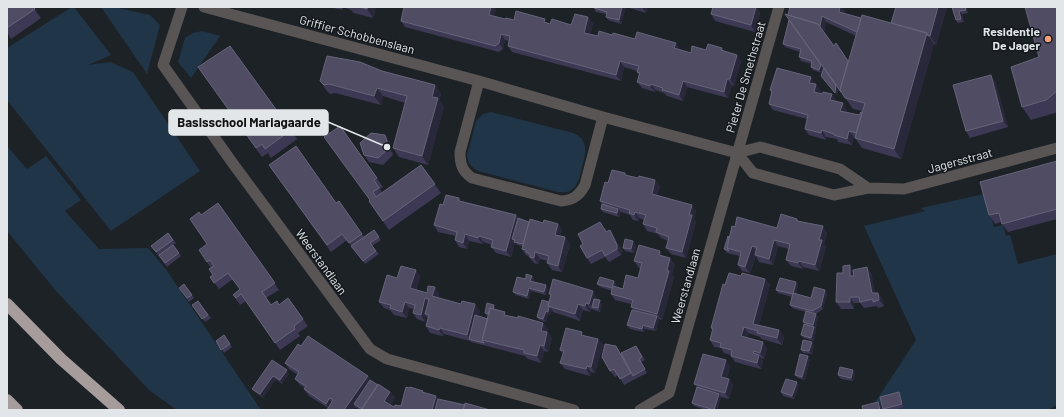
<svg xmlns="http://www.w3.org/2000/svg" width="1064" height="417" font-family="Barlow,sans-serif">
<rect width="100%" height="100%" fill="#1d2227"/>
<path fill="#203548" d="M72,7H74L111,55L88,65L110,62L133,72L200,171L111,231L7,100V48Z
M101,7H114L150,15L160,25L147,74Z
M202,31L220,36L191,78L178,62L185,38L193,33Z
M491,112L573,133C589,139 586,153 582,167C579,181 576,195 558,192L478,171C471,167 468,163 467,156L476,121L483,114Z
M7,146L27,169L46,156L81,200L65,211L99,249L148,248L165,268L261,410H177L150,391L56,291L7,231Z
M984,194L994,227L1003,225L1006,236L1010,235L1018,264L1057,254V405L1048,410H870L916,340L864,226L925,211L921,208Z"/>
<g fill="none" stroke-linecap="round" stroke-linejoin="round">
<path stroke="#595555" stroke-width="11" d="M182,7L163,65L234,165L370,349L387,359L574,410
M204,7L479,81L603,117L737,153L760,147L840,169L868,188
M479,81L460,152C460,164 462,171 472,178L561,201C573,200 579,196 585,185L603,117
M737,153L753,173L834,195L868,188L904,189L1057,148
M640,410L669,393L779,7"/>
<path stroke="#a69c9c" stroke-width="12" d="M7,304L61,359L119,410
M7,400L17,410"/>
</g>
<path fill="#3d3954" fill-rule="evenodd" d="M7,7H33L41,18L11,39L7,32Z
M330,7H376L373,18L354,13L351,10L343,7L342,10Z
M590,7H647L646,13L626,7L621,24L608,20L606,17V14L596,12L594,8Z
M756,7L760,13L755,32L715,21L711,14Z
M896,7H947L936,45L934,44L901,159L862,148L855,138L854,137L852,145L838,142L837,139L826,137V140L809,135L805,129L807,119L773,110L769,104L772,93L770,90L815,84L821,91L820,93L832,94L836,101V102L847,110L846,112L859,115L862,111L853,109L792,23L823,68L822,73L813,70L811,67L812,64L801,61L799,57L800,52L785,47L783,44L789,20L788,15L845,11L844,14L861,18L891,23ZM826,22L856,36L848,61L834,46L824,32Z
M952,7H966L968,13L962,14L964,22L958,23L956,20Z
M1057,7V112L1055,113L1031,120L1022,107Z
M495,16L505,19L550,24L571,25L588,17L593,24L590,34L598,36L612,35L635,39L691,53L722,48L724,51L741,61L734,86L732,85L728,98L687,87L683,101L667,96L664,93L655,90V92L642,88L637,82L639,76L637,72V71L624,67L621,81L512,52L508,46L509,41L505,40L503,49L499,52L405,27L401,21Z
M198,67L291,130L297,139L271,158L268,153L262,157Z
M382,71L435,85L441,94L439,100L444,107L428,165L399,157L393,148L405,103L383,96L381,105L335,93L330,94L326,90L320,81Z
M995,81L1008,127L970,138L966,131Z
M340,126L383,187L380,189L382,193L421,165L441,193L389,230L369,201L370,200Z
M385,135L390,142L393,155L383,165L369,162L364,155Z
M1057,161V219L1008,232L1001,222L995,224L989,215Z
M269,165L336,203L339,201L364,237L374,230L381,240L372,246L379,254L365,264L347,240L331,252Z
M627,175L660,186L657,195L696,211L694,219L696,222L686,258L671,254L666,248L668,241L661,238L658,234L647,231L643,224L644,220L639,218V221L633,220L630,215L621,212L619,217L603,212L601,209L602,204L600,201L608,183Z
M462,201L516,215L519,219L529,222L558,224L562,230L560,236L565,237L570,244L562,272L552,270L547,263L548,261L540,259L538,264L534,263L528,256L526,255L522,249V246L517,245L515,242L511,257L496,253L491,247L492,245L483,242V244L469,241L467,249L459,247L455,240L456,236L438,232L434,225L443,205Z
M218,203L279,290L266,298L271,305H279L288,298L308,326L298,333L300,336L280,350L246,301L240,305L233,295L240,289L233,279L219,289L210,277L213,275L211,268L207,262V244L201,215Z
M797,219L800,222L827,233L824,244L826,247L819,271L803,267V269L791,266L786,260L789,249L778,246L773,265L759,262L756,256L750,273L742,271L738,265L740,256L727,253L724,249L729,237L735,227L777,228Z
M605,228L607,232L610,230L622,251L621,255L609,262L605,257L591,264L587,258Z
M168,233L176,243L173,245L181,256L167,267L151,246Z
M636,245L634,253L625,251L623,248Z
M663,256L675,264L672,274L674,277L662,320L659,319L656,331L645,329L644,332L630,329L627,325L633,310L631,307V304L615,300L611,294L612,291L600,287L597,284L614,281L616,284L615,287L623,289L638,278L640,268H639L634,261Z
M416,270L420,277L416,290L427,293L435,287L439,294L438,298L480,311L478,316L488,319V316H487L485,313L496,308V309L508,316L543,323L548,329L547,332L552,338L548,352L544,351L541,363L528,359L525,356L471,342L470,341L444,334L443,336L430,333L426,326L428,318L426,316L425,322L417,319L413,313L414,309L409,308L407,318L394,315L390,310L384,308L379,302L397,278Z
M853,270L871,273L875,293H878L882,299L884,306L878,308L877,306L864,308L860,303H854V309H841L836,302L843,273Z
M532,276L534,279L533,282L548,289L546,295L531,291L529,299L516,295L513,292Z
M741,276L765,279L770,285L759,325L779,330L784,337L782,345L762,339L760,337L748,333L747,338L767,349L764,359L761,358L763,361L761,369L735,362L731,356V355L724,353L721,348L714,347L710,340L713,330L711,328L725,285Z
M796,282L798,285L796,294L811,298L827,294L823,309L816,314L818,317L816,328H815L816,330L814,341L804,338L801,335L805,325L803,322L806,312L792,308L790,305L792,297L778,293L776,290Z
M184,284L194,298L189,302L179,288Z
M549,294L597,298V299L602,304L600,312L591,309L590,312L583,310L580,321L553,312L552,310L550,315L548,314L546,322L539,320L537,317L549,302L551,297Z
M198,301L211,318L205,322L192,305Z
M224,335L232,347L224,353L216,341Z
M585,336L598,339L603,345L595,373L591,372L590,376L565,369L560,363L563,354L560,350Z
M814,345L812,354L803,353L801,350Z
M301,346L372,382L390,392L395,398L390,405L394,407L401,406L423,391L424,393L436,396L438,399L465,405L490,410H360L355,407L353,410L328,408L309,396L304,389L305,388L300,385L295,379L298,375L289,369L285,363Z
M638,349L645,360L641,362L647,373L624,385L618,375L615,377L610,371L621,353Z
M810,359L805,380L798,378L795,375Z
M272,360L289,374L282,384L276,379L263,398L255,392L252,389Z
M730,367L727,378L729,379L733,385L729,399L721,397L717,410H706L694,406L692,403L697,387L694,384Z
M855,373L853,381L841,379L838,375Z
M799,385L794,399L783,396L781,392Z
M899,392L901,396L904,407L894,410H884L883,409Z"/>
<path fill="#29283b" d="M368,7H376L373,18L367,9Z
M491,7H497L493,21L489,15Z
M622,7H626L621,24L619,20Z
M642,7H647L646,13Z
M756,7L760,13L755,32L751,25Z
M840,7H842L845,11L843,18L839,12Z
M938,7H947L936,45L930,36Z
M965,7H966L968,13L966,10Z
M959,11L962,14L964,22L961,19Z
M822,16L826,22L824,32L820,26Z
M588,17L593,24L589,39L584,33Z
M927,33L934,44L901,159L894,149Z
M501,34L505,40L503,49L499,43Z
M676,43L680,50L674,48Z
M737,55L741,61L734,86L730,79Z
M620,61L624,67L621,81L616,75Z
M821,65L823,68L822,73L819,70Z
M991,75L995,81L1008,127L1003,121Z
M811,77L815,84L814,89L809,83Z
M727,79L732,85L728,98L724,92Z
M683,81L687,87L683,101L679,95Z
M651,84L655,90V92L650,86Z
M816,84L821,91L819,98L814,92Z
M435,85L441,94L439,100L444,107L428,165L422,156L432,97Z
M836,85L839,89L837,96L835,93Z
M377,88L383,96L381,105L374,96Z
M832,94L836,101L835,107L830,100Z
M843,103L847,110L845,117L840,111Z
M822,130L826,137V140L821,133Z
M849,131L854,137L852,145L847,139Z
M385,135L390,142L393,155L389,148Z
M655,180L660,186L656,200L652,194Z
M692,205L696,211L694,219L696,222L686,258L682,252L689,215Z
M618,209L621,212L619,217L617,213Z
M635,212L639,218V221L634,215Z
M516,215L520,221L512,239L515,242L511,257L506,251Z
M558,224L562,230L559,241L555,235Z
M823,226L827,233L824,244L826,247L819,271L815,265L819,240Z
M610,230L622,251L621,255L617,249Z
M465,234L469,241L467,249L463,243Z
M479,236L483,242V244L478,238Z
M565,237L570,244L562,272L558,266Z
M774,240L778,246L773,265L769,259Z
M633,241L636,245L634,253L631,249Z
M752,246L757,252L750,273L745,267Z
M660,251L664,257L659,255Z
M535,252L540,259L538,264L534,258Z
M670,258L675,264L672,274L674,277L662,320L657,314L667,270Z
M799,261L803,267V269L798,263Z
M850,265L854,272L855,282L850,276Z
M867,267L871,273L877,300L872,293Z
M416,270L420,277L414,295L410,288Z
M532,276L534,279L533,284L530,281Z
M765,279L770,285L758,330L753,324Z
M614,281L616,284L614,291L612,288Z
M796,282L798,285L795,297L793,294Z
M546,285L548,289L546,295L544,292Z
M435,287L439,294L437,302L432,296Z
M529,288L531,291L529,299L527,296Z
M825,290L827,294L823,309L821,306Z
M593,291L597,298L594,308L592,307L589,304Z
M878,293L882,299L884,306L879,300Z
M850,297L854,303V309L850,302Z
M425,298L430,304L425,314L426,316L425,322L421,315Z
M600,300L602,304L600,312L598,308Z
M405,302L409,308L407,318L402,312Z
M586,303L591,309L590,312L585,306Z
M475,304L480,311L472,340L470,339L467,335Z
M578,304L583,310L580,321L575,314Z
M494,305L496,308L494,318L492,314Z
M549,307L552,310L550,315L548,312Z
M546,311L548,314L546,322L543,319Z
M816,314L818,317L816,328L813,325Z
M657,316L659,319L656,331L653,328Z
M543,323L548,329L545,337L541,331Z
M643,325L645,329L644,332L642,329Z
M744,327L748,333L746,342L741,336Z
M814,327L816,330L814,341L811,338Z
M440,328L444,334L443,336L439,330Z
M779,330L784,337L782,345L777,338Z
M547,332L552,338L548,352L544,346Z
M598,339L603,345L595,373L591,367Z
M763,342L767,349L764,359L760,353Z
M812,342L814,345L812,354L809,351Z
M540,345L544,351L541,363L537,356Z
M759,355L763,361L761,369L757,363Z
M808,356L810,359L805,380L802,377Z
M726,360L730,367L725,383L721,377Z
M587,366L591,372L590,376L586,369Z
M287,370L289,374L282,384L280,380Z
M853,370L855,373L853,381L851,378Z
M273,376L276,379L263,398L260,394Z
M368,376L373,382L354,404L355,407L353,410H344Z
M729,379L733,385L729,399L725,393Z
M797,382L799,385L794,399L792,396Z
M390,392L395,398L389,407L384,401Z
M899,392L901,396L904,407L902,404Z
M719,394L721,397L717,410H714Z
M436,396L441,402L439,410H432Z
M329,399L334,405L330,410L326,404Z
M878,402L881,405L882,410H880Z"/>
<path fill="#4f4c64" stroke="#666479" d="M7,7H33L35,9L7,28Z
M359,7H368L367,9Z
M404,7H491L489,15L505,19L506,18L514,20L516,11L545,19L544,22L550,24L552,19L571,25L575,14L588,17L584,33L598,36L599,31L612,35L613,33L635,39L637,32L676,43L674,48L691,53L692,46L706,50L708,44L722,48L721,50L737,55L730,79H727L724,92L683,81L679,95L662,90L663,88L651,84L650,86L637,82L640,73L637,72L639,66L620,61L616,75L508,46L510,36L501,34L499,43L495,46L401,21Z
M594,7H622L619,20L606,17L607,12L594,8Z
M713,7H756L751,25L711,14Z
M790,7H840L839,12L861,18L857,32L822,16L820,26L818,24L788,15Z
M896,7H938L930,36H928L927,33L891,23Z
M952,7H965L966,10L959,11L961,19L956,20Z
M1025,7H1057V91L1046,100L1022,107L1011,67L1039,57Z
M785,14L818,24L834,46L836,43L848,61L840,90L841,92Z
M862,15L927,33L894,149L855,138L865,103L845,98L840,90Z
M789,20L821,65L819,70L811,67L812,61L799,57L801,49L783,44Z
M230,46L291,130L265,149L262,144L256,148L198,67Z
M327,56L360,62L382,71L435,85L432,97L438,98L422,156L393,148L407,96L377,88L374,96L329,84L324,85L320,81Z
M777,68L811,77L809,83L816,84L814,92L822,94L823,92L832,94L830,100L843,103L840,111L859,115L861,112H862L856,133L849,131L847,139L834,135V134L822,130L821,133L805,129L808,115L769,104L772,91L770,90Z
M824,68L836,85L835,93L821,76Z
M991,75L1003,121L966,131L953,85Z
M340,126L377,178L374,180L379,188L373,192L376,197L421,165L435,184L383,221L369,201L370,200L324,137Z
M371,133L385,135L389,148L378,158L364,155L360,143Z
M296,146L336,203L339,201L362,234L349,243L342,234L327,245L269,165Z
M1057,161V209L1002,224L999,213L989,215L980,182Z
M612,170L625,173V175L638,178L639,176L655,180L652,194L692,205L689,215H692L682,252L666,248L669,237L656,232L657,228L643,224L646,215L635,212L634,215L629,213L630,210L600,201L605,182L608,183Z
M446,195L459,198V201L516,215L506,251L491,247L493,240L479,236L478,238L465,234L463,243L455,240L457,232L434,225L440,204L443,205Z
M218,203L275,283L262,292L271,305L277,301L279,305L288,298L303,319L294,326L295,329L275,343L241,294L236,298L233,295L240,289L228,273L214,283L210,277L213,275L209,269L214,266L210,260L207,262L199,250L207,244L190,219L199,212L201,215Z
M602,204L618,209L617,213L601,209Z
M781,214L797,219V221L823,226L819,240H822L815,265L799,261L798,263L786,260L790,244L774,240L769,259L755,255L757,247L752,246L745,267L738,265L741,252L727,248L732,226L735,227L737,217L777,228Z
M518,218L529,222L523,244L514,242L515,240L512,239Z
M530,219L543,223L544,220L558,224L555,235L565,237L558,266L547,263L549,256L535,252L534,258L530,257V254L526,252V250L522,249Z
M600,222L606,232L610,230L617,245V249L605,256L602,250L587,258L580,246L583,244L578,234Z
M374,230L379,237L370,243L376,251L363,261L351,246Z
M168,233L173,240L156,252L151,246Z
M728,236L729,237L727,248L729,251L724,249Z
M625,239L633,241L631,249L623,248Z
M173,245L179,253L165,263L159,255Z
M639,245L660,251L659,255L670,258L667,270L669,271L657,314L631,307L633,300L611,294L613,286L623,289L626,275L638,278L642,263L634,261Z
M850,265V276H854L853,270L867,267L872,293H878L879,300L873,302V299L860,302L859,297H850V302H836L837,273H843V266Z
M401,266L416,270L410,288L427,293L428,286L435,287L432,296L461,304L462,301L475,304L467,335L440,328L439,330L426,326L429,315L425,314L429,299L425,298L421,315L413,313L415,305L405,302L402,312L390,308L391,305L379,302L387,275L397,278Z
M729,273L741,276L742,273L765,279L753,324L779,330L777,338L757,333L758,331L744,327L741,336L763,342L760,353L754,351L753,353L759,355L757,363L731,356L732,350L720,347L721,343L710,340L713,328H711L723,284L725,285Z
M526,274L532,276L530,281L546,285L544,292L529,288L527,296L513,292L517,277L526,279Z
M600,277L614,281L612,288L597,284Z
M780,278L796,282L793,294L776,290Z
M553,279L593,291L589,304L586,303L585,306L578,304L575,314L548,306L551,294H549Z
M184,284L192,295L187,298L179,288Z
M814,287L825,290L821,306L812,311L790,305L793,293L811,298Z
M594,299L600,300L598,308L592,307Z
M542,300L549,302L548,306L549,307L548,312L546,311L543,319L537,317Z
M198,301L208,315L202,319L192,305Z
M487,303L494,305L493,309L490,308L489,314L485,313Z
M490,308L505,312L504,315L518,318V316L543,323L541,331L547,332L544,346L540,345L537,356L524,353V350L482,340Z
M632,310L657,316L653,328L643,325L642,329L627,325Z
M806,311L816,314L813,325L803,322Z
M475,315L488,319L482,340L484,343L469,339Z
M804,324L814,327L811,338L801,335Z
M566,328L582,332L581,335L598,339L591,367L587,366L586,369L560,363L564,351L560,350Z
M224,335L230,344L221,350L216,341Z
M308,336L368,376L344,410H327L333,400L331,398L329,399L326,404L304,389L306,386L295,379L299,372L285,363L298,344L301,346Z
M803,340L812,342L809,351L801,350Z
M605,344L616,346L631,373L620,379L614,369L610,371L602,357Z
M636,346L642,357L639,359L645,369L633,376L621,353Z
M703,354L726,360L721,377L729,379L725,393L694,384Z
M800,354L808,356L802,377L795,375Z
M272,360L287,370L280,380L273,376L260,394L252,389Z
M840,367L853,370L851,378L838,375Z
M786,379L797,382L792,396L781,392Z
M370,380L378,385L362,409L354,404Z
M378,384L390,392L384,401L394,407L395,405L401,406L406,387L409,388L410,387L423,391L422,392L436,396L432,410H361Z
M697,387L719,394L714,410L692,403Z
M899,392L902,404L883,409L880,397Z
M438,399L465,405L463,410H435Z
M878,402L880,410H863L862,406Z
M465,403L490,410H463Z"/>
<circle fill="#f1a17b" stroke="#14191d" stroke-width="1.5" cx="1048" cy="39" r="4"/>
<g text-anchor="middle" stroke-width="3" stroke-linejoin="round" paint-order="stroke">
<g font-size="12" font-weight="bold" fill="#e3e6e9" stroke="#14191d" text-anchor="end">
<text x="1040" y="36">Residentie<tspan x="1040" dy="14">De Jager</tspan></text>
</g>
<g font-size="12" fill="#e3e6e9" stroke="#14191d">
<text transform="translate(357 35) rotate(15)" y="4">Griffier Schobbenslaan</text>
<text transform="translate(746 77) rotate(-74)" y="4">Pieter De Smethstraat</text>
<text transform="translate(960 161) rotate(-15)" y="4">Jagersstraat</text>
<text transform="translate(321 262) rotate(54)" y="4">Weerstandlaan</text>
<text transform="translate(686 286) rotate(-74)" y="4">Weerstandlaan</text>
</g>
</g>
<path fill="none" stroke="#e3e6e9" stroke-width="1.5" d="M387 147L328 122"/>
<circle fill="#e3e6e9" stroke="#14191d" stroke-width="1.5" cx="387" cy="147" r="4"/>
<rect fill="#e3e6e9" stroke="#e3e6e9" stroke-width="1.5" x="169" y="110" width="159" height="25" rx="4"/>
<g font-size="13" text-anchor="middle" font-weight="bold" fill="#111">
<text x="249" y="127">Basisschool Mariagaarde</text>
</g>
<rect width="1064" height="417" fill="none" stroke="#e3e6e9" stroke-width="16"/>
</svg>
